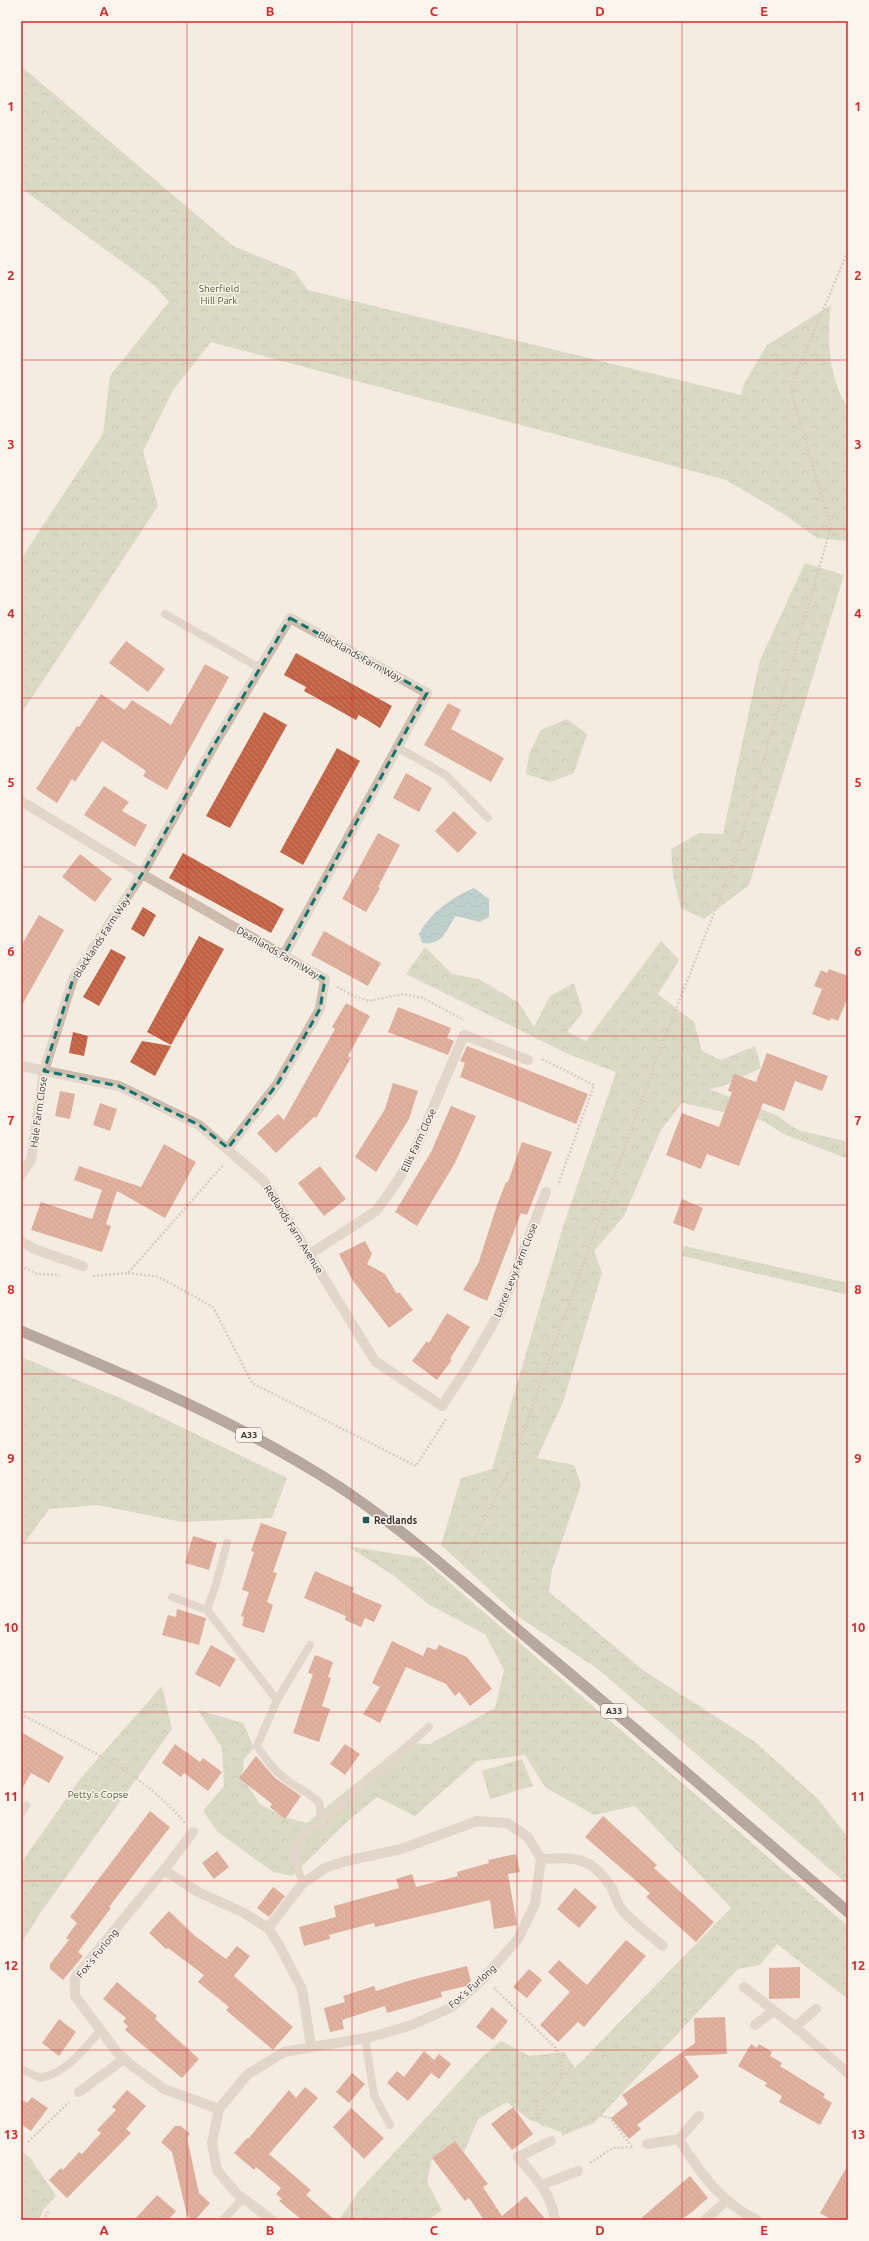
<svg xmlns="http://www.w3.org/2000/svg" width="869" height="2241" font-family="Ubuntu,sans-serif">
<defs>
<pattern id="forest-crowns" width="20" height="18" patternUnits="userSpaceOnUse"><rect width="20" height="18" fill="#b8c4a0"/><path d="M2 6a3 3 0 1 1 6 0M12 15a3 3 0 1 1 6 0" fill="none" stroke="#97a083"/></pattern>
<pattern id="park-tufts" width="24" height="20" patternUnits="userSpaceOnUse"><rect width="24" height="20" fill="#b8c4a0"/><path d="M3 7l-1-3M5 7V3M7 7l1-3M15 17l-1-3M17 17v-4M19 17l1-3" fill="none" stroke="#97a083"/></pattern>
<pattern id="water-waves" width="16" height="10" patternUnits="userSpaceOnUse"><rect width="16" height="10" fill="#7fb0b2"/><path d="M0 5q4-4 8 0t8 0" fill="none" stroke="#699091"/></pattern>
<pattern id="building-back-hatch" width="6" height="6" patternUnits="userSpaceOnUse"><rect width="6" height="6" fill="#c8694b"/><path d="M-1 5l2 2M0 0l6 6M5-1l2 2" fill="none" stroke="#a4573f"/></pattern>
</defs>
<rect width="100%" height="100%" fill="#f4ebe1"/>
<path fill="url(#forest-crowns)" d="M21,66L233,246L294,271L308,290L741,395L744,384L767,345L831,305C826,337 829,380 848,408V541L817,538L785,515L726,480L211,342L173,390L143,451L158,506L21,714V559L103,434L110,376L169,302L154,285L21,188Z
M805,563L844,575L749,885L704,919L681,908L673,875L671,849L699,833L723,834L760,660Z
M567,719L587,734L574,773L550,782L526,774L529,754L541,730Z
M661,941L679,960L658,994L694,1022L702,1051L721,1060L755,1046L761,1068L723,1086L709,1089L776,1115L798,1130L848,1142V1159L786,1135L761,1120L682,1103L661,1130L624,1216L594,1251L602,1273L563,1402L537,1458L574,1465L581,1485L552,1570L549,1592L643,1670L755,1742L817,1798L848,1837V1885L598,1669L520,1618L441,1545L461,1478L492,1469L563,1227L616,1072L568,1054L406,974L425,947L452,974L479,979L519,1003L534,1027L550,996L574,983L583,1012L567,1032L586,1041Z
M684,1246L848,1283V1295L682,1256Z
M21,1357L123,1399L287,1478L272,1518L182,1522L97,1505L49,1509L21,1548Z
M347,1546L421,1558L848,1926V1999L777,1944L760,1965L738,1969L594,2123L565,2134L528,2119L507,2102L478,2119L464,2152L455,2141L432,2158L427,2182L442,2210L428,2220H339L358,2192L480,2059L501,2041L529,2056L564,2052L575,2068L731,1908L635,1806L594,1815L545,1787L525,1755L477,1761L415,1816L377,1797L348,1821L292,1876L273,1872L218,1832L203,1811L224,1786L222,1748L198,1710L243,1723L254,1748L244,1759L242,1777L260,1804L284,1817L307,1823L405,1743L430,1744L495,1708L504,1670L485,1634L428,1604L393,1575Z
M162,1686L172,1729L41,1912L21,1944V1863L80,1779Z
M21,2151L31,2159L56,2196L43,2210L39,2220H21Z"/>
<path fill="url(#park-tufts)" d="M522,1759L533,1786L490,1799L482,1771Z"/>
<path fill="url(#water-waves)" d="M474,888L489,899V917L480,922L456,916C445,931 443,946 422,943L419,934C430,913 452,897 474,888Z"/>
<path fill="url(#building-back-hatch)" d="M126,641L165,669L148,692L109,663Z
M296,653L392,706L380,728L359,715L356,720L304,691L306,687L284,675Z
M205,664L229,677L167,790L143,776L146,771L102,741L75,782L72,779L57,803L36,789L77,726L79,727L101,694L125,710L132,700L171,725Z
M448,703L461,710L451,729L504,758L491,782L424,745Z
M264,712L287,725L230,828L206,816Z
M337,748L360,761L303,865L280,852Z
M406,773L432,788L419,812L393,798Z
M104,786L129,802L122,811L147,825L135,847L84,815Z
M454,811L477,833L458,853L435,831Z
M378,833L400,845L378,887L380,888L366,912L342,899Z
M183,853L284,909L271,933L169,878Z
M80,854L112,879L95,902L62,877Z
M143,907L156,915L144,937L131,929Z
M39,915L64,930L21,1007V946Z
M324,931L381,963L368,986L311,955Z
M199,936L224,949L171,1045L147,1032Z
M111,949L126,957L99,1006L83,997Z
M829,969L848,976V997L838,1021L831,1018L830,1021L812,1014L822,989L814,986L821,970L827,973Z
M346,1003L370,1016L348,1056L351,1058L316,1118L314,1117L276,1153L257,1133L278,1114L284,1120L335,1029L332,1027Z
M398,1007L451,1028L447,1038L454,1041L448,1055L388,1032Z
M73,1032L88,1036L84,1056L69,1053Z
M142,1041L171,1046L155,1076L130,1062Z
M467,1046L588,1094L576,1124L460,1077L465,1063L460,1061Z
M767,1053L828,1076L822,1091L795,1081L784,1111L763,1103L739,1166L707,1154L701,1169L666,1155L682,1113L719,1127L732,1092L728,1091L734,1074L756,1082Z
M393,1083L418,1091L409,1119L376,1172L355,1157L385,1109Z
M60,1091L75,1094L70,1119L55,1116Z
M100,1103L117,1109L110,1131L93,1125Z
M451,1106L476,1116L455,1163L417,1226L395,1212L431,1152Z
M522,1142L552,1152L527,1215L521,1213L487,1301L463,1290L480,1260L479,1261L497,1205L506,1182H508Z
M164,1144L196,1162L165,1218L117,1191L106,1224L111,1226L102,1252L31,1230L41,1202L92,1219L102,1190L74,1180L79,1166L141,1187Z
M320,1166L346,1199L324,1216L298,1183Z
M682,1199L703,1208L694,1231L673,1223Z
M365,1241L372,1254L367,1264L385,1274L397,1294L399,1292L413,1310L389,1328L353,1281L339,1254Z
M447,1313L470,1327L450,1359L452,1360L437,1380L412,1361L427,1341L429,1343Z
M261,1523L287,1532L273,1572L277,1573L267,1602L273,1605L264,1633L242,1626L244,1617L241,1616L249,1592L242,1590L254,1552L251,1551Z
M193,1536L217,1543L209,1570L185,1563Z
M315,1571L354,1588L352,1592L382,1605L374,1622L365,1618L361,1627L345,1620L346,1616L304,1598Z
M177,1609L206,1618L199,1645L162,1635L168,1615L176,1617Z
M392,1641L423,1656L427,1647L436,1650L439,1645L467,1657L492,1689L470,1706L459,1692L455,1696L446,1684L406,1667L380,1723L363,1714L380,1687L372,1683Z
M211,1645L236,1659L220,1687L195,1674Z
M315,1655L333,1662L328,1677L331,1678L322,1706L330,1709L319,1742L293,1733L313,1674L308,1673Z
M21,1732L64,1757L49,1783L31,1773L21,1791Z
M175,1744L200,1762L203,1758L222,1772L208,1791L184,1773L181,1777L162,1763Z
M345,1744L360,1754L345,1775L330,1764Z
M256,1756L275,1778L301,1796L285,1819L270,1807L272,1804L239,1778Z
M150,1811L170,1827L109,1907L111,1908L78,1952L83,1956L63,1980L50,1969V1964L69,1940L66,1938L77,1923L70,1917Z
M603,1816L657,1865L654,1868L714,1922L696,1942L646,1897L650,1893L585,1837Z
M217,1851L229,1867L214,1879L202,1863Z
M516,1854L520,1872L508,1874L517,1925L494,1929L490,1900L375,1927L374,1923L329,1935L330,1939L304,1946L299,1927L336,1917L334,1906L399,1888L396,1879L412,1874L416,1887L458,1876L457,1872L489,1863L488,1860Z
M273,1887L285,1896L269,1917L257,1908Z
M575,1888L597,1907L579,1928L557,1909Z
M169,1911L195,1936L226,1959L237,1946L250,1956L234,1976L293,2027L273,2050L226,2010L229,2007L198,1982L204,1975L168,1948L166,1949L149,1933Z
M626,1940L646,1956L584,2027L578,2022L558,2042L540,2025L570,1992L548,1972L559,1960L587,1985Z
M467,1966L471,1981L466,1986L441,1992L442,1997L387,2013L385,2006L342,2020L344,2029L330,2032L324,2008L345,2002L343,1996L374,1986L376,1991L411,1980Z
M800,1967V1998L769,1999V1968Z
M529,1969L542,1980L527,1998L513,1987Z
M117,1982L157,2016L155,2019L199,2059L182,2078L125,2030L128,2026L123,2022L126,2018L103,1999Z
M492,2007L508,2021L493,2040L476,2027Z
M725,2017L727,2054L684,2056L699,2077L637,2125L641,2129L629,2139L611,2118L628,2104L622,2095L695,2043L694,2018Z
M59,2019L76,2032L59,2056L42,2043Z
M751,2044L757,2048L759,2044L772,2052L770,2056L782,2063L780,2066L825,2094L823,2097L832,2103L820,2125L779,2102L782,2096L765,2086L767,2083L738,2066Z
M424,2051L434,2060L439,2054L451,2064L439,2079L431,2073L408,2101L387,2083L397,2071L404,2077Z
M352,2073L365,2084L349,2103L336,2092Z
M305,2087L318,2098L269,2154L311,2190L306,2195L335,2220H302L279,2201L282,2199L276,2194L281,2188L256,2167L254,2170L234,2153L247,2138L248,2139L289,2090L296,2098Z
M127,2090L146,2106L126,2129L131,2133L67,2198L49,2180L61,2168L63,2170L79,2152L82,2154L101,2133L97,2130L116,2110L112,2107Z
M32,2097L48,2108L31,2131L21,2124V2099L27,2103Z
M513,2107L533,2134L512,2150L491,2124Z
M351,2108L384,2138L364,2159L333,2127Z
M175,2126H181L190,2134L187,2138L199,2193L210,2203L195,2220H192L187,2215L172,2152L161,2142Z
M455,2141L488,2184L483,2187L502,2216L526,2196L546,2220H484L469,2198L465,2201L432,2158Z
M848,2165V2220H832L820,2213Z
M690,2176L708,2198L693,2211L681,2220H639Z
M157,2195L176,2211L168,2220H134Z"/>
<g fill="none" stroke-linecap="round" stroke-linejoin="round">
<path stroke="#b9a596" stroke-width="2.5" stroke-dasharray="2 2" stroke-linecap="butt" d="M337,987L356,997L369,1001L403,994L423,998L464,1020
M542,1059L594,1085L558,1185
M21,1266L37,1274L60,1275
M128,1273L159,1277L213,1307L252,1383L416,1466L446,1419
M93,1276L128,1273L224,1164
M462,1563L511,1467L657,1057L735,860L831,527L790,388L848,251
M21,1714C78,1745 142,1771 185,1823
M494,1988L555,2047L562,2064L561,2077L554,2090L536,2102L537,2114L544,2128
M562,2135L598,2115L610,2118L632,2147
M28,2142L69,2102
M590,2163L613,2148L633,2147
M43,2220L49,2211"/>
<path stroke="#cdbbac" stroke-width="8" d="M165,614L260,668
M397,747L446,775L488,818
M172,1597L207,1610L216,1584L227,1543
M207,1610L277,1700
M21,1813L26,1806
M319,1824L429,1727
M303,1883L293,1856C295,1851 297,1842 301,1838C316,1822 324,1829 319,1802C308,1792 293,1786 283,1777C272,1768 264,1757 257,1746L277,1700L310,1645
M365,2038L374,2095L390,2125
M21,2069L40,2078C67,2073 83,2050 101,2030
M223,2220L243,2198"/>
<path stroke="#cdbbac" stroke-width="10" d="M21,801L142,874L73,979L44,1071L31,1160L21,1175
M21,1066L119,1086L199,1125L264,1181L375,1361L442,1406L469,1365L501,1310L546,1192
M228,1148L278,1083L320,1009L325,979L142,874L214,745L290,618L427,693L284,955
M21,1241L34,1249L83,1266
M310,1254L376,1211L397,1182L415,1150L464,1035L528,1060
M193,1832L164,1870L75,1978V1996L117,2052L131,2065L164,2089L219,2109
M541,1859C574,1857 591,1856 611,1887C616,1895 616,1903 623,1911C635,1924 650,1935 663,1946
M164,1870L198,1892L244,1913L268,1928L279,1945L302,1989L311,2046
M268,1928L303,1883L325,1868L346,1861L401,1849L477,1821L507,1823L528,1837L541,1859L535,1904L518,1939L484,1978L452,2007L412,2025L371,2037L284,2052L247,2075L219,2109L212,2143L217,2170L236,2193L272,2220
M744,1987L795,2027L848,2073
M755,2025L773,2011
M795,2027L816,2009
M79,2092L124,2059
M679,2139C700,2173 721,2203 757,2220
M551,2141L518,2157C536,2178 551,2193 555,2220
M647,2144L679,2139L699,2116
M541,2185L578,2171
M705,2220L726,2201"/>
<path stroke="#6c584f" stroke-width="11" d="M21,1331C129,1376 239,1422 338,1486C409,1533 472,1591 537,1646C642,1734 745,1823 848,1912"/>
</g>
<path d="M0 0H869V2241H0ZM290,618L427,693L284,955L325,979L320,1009L278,1083L228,1148L199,1125L119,1086L44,1071L73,979L142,874L214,745Z" fill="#f4ebe1" fill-opacity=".55" fill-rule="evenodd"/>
<path fill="none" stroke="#0f766e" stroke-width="3" stroke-dasharray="8 5" stroke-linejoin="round" d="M290,618L427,693L284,955L325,979L320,1009L278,1083L228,1148L199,1125L119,1086L44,1071L73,979L142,874L214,745Z"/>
<path fill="none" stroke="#d62828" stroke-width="1" stroke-opacity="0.55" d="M187,21V2220M352,21V2220M517,21V2220M682,21V2220M21,191H848M21,360H848M21,529H848M21,698H848M21,867H848M21,1036H848M21,1205H848M21,1374H848M21,1543H848M21,1712H848M21,1881H848M21,2050H848"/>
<rect fill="#1f5a5e" stroke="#fbf5ee" stroke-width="1.5" x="362" y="1516" width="8" height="8" rx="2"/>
<g text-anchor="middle" stroke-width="3" stroke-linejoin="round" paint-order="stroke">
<g fill="#fbf5ee" stroke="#756b66" stroke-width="1">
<rect x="236" y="1428" width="26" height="14" rx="3"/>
<rect x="601" y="1704" width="26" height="14" rx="3"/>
</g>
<g font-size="9" font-weight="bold" fill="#3b302b">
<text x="249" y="1438">A33</text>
<text x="614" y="1714">A33</text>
</g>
<g font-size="10" fill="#4a5a2e" stroke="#fbf5ee">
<text x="219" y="292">Sherfield<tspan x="219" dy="12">Hill Park</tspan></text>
<text x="98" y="1798">Petty's Copse</text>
</g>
<g font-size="10" fill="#3b302b" stroke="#fbf5ee">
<text transform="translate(360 656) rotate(29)" y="4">Blacklands Farm Way</text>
<text transform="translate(101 937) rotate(-57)" y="4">Blacklands Farm Way</text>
<text transform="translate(278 952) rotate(30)" y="4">Deanlands Farm Way</text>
<text transform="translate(38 1112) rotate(-82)" y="4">Hale Farm Close</text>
<text transform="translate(418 1140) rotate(-65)" y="4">Ellis Farm Close</text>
<text transform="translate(294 1229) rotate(58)" y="4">Redlands Farm Avenue</text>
<text transform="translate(515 1270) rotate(-68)" y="4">Lance Levy Farm Close</text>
<text transform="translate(97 1953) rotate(-51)" y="4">Fox's Furlong</text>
<text transform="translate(472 1986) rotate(-42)" y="4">Fox's Furlong</text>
</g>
<g font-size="10" font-weight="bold" fill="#3b302b" stroke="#fbf5ee" text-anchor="start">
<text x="374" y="1524">Redlands</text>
</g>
</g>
<rect width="869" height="2241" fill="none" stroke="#fbf5ee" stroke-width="44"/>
<rect x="22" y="22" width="825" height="2197" fill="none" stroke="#d62828" stroke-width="1.5"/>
<g font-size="13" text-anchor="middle" font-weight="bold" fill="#d62828">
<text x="104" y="16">A</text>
<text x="270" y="16">B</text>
<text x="434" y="16">C</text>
<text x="600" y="16">D</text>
<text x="764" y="16">E</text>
<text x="11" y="111">1</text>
<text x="858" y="111">1</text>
<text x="11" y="280">2</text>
<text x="858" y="280">2</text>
<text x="11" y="449">3</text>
<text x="858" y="449">3</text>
<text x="11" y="618">4</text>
<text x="858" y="618">4</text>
<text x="11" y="787">5</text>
<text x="858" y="787">5</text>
<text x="11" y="956">6</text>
<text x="858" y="956">6</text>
<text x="11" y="1125">7</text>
<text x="858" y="1125">7</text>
<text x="11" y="1294">8</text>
<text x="858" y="1294">8</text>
<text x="11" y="1463">9</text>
<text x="858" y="1463">9</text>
<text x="11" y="1632">10</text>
<text x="858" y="1632">10</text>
<text x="11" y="1801">11</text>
<text x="858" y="1801">11</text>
<text x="11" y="1970">12</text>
<text x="858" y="1970">12</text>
<text x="11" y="2139">13</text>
<text x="858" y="2139">13</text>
<text x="104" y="2235">A</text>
<text x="270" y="2235">B</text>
<text x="434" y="2235">C</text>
<text x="600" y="2235">D</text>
<text x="764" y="2235">E</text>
</g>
</svg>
